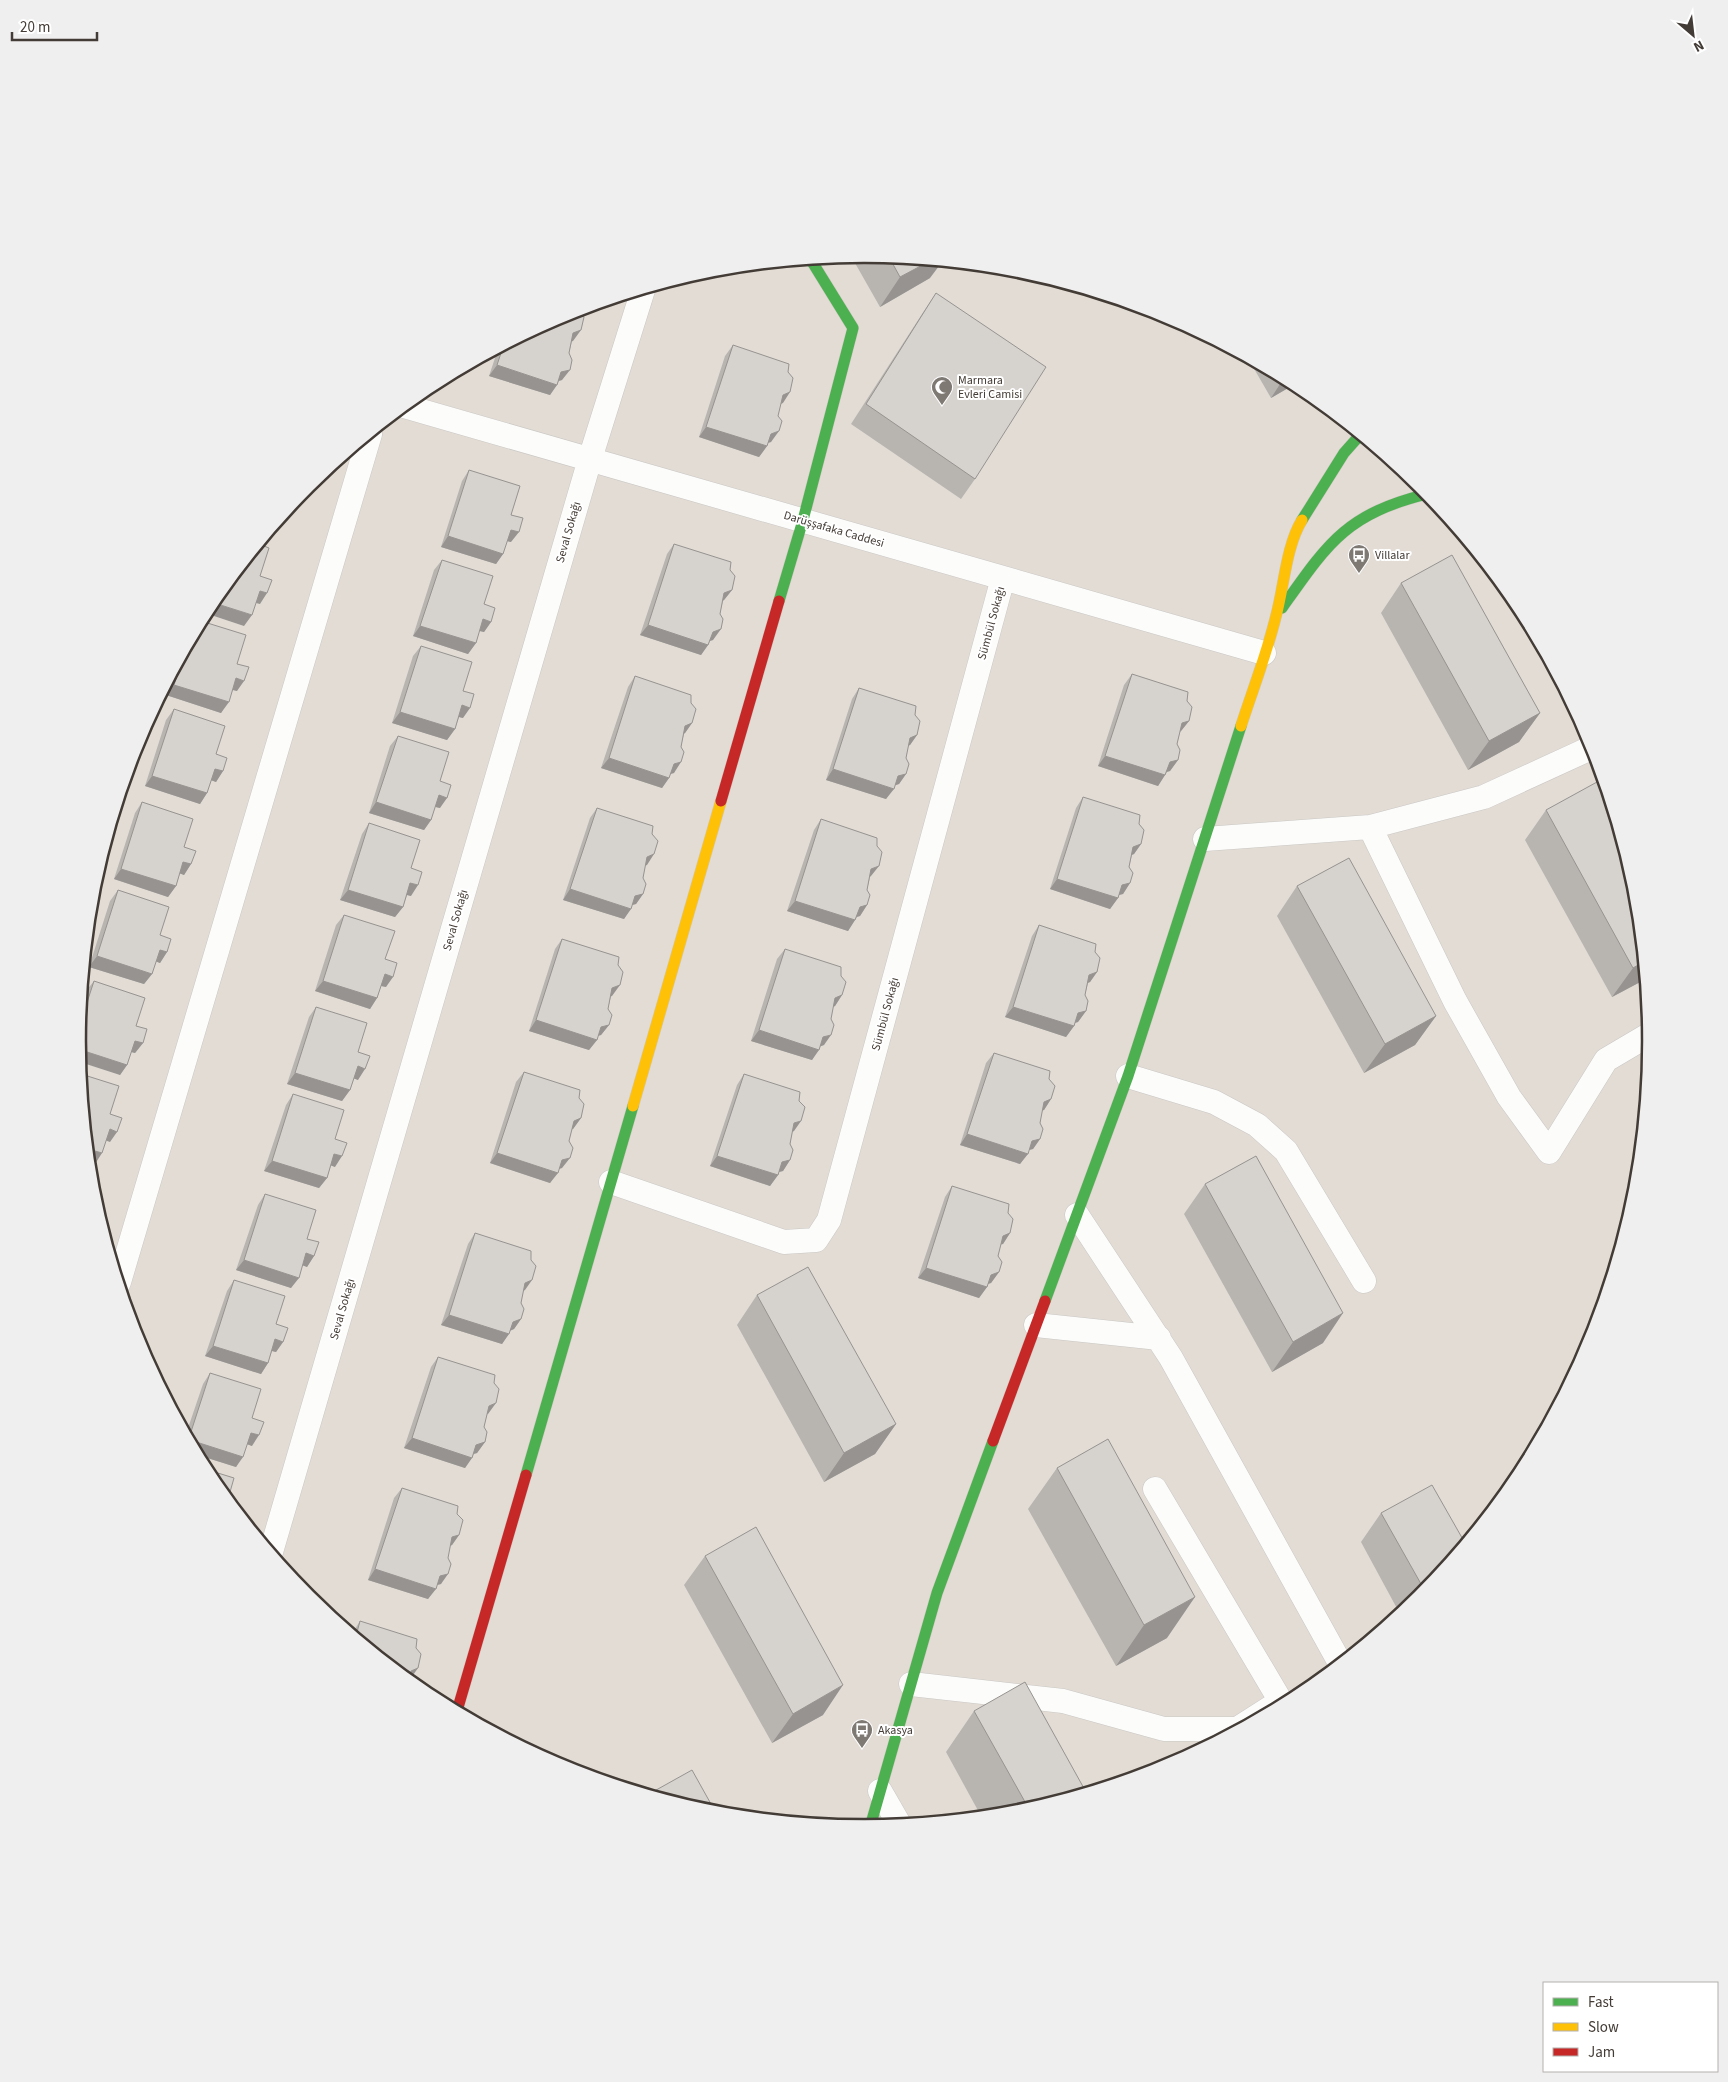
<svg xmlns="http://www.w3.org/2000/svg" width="1728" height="2082" font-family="'Source Sans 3',sans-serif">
<rect width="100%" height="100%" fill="#eeebe7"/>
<path fill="#e2dcd5" d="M80 1041a784 784 0 1 1 1568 0a784 784 0 1 1-1568 0Z"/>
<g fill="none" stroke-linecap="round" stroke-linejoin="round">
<g stroke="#cac7c3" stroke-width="25">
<path id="street" d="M404,406L1264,653
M1370,827L1455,1001L1509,1097L1549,1152L1606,1060L1650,1034
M1205,839L1370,827L1484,797L1593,747
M1128,1076L1214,1102L1257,1125L1286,1151L1364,1281
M611,1182L784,1242L816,1240L829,1220L1003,578
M1077,1215L1171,1358L1340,1663
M119,1282L370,434
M1036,1325L1159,1338
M1155,1489L1283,1705
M271,1552L590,459L643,290
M911,1684L1063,1701L1164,1729H1237L1281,1701
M880,1791L899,1824"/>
</g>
<g stroke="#cfc8c0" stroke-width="12">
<path id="fast" d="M1302,520L1344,453L1360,435
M779,601L803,520L853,328L811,260
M1282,608C1328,543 1346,514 1427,494
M1045,1301L1128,1076L1241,726
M526,1475L633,1106
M870,1827L937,1593L993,1441"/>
</g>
<g stroke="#cfc8c0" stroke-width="12">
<path id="slow" d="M1241,726C1253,689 1267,653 1276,616C1284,587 1286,546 1302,520
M633,1106L721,801"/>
</g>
<g stroke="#cfc8c0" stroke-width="12">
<path id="jam" d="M721,801L779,601
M993,1441L1045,1301
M457,1711L526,1475"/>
</g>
<use href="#street" stroke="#fcfcfb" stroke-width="24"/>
<use href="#fast" stroke="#4caf50" stroke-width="11"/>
<use href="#slow" stroke="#ffc107" stroke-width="11"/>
<use href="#jam" stroke="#c62828" stroke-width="11"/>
</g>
<path fill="#b8b5b1" d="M864,254L930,261V278L880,307L851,256Z
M936,293L975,479L961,499L851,424L922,314Z
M563,314L573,341H572L562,380L559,381L550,395L489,376L498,349Z
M733,345L783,403H781L771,442L768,443L767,446L759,457L699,437L725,356Z
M1249,360L1295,384L1271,398Z
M469,470L511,515V542L507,541L503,554L496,564L441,547L462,481Z
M674,544L730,570L732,590L724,600L723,601L713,640L710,641L708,645L701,655L640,635L667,554Z
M442,560L484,604L491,622L484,632L479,631L476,643L468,654L413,636L434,570Z
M1401,583L1540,713L1519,742L1468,770L1381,613Z
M201,621L237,664V691L233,690L221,713L166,695L174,671Z
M421,646L463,691V718L459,717L455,729L447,740L392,723L413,656Z
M1132,674L1187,701L1189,721L1181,731L1180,732L1177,744L1178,760L1170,771L1167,772L1165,775L1158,786L1098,766L1124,685Z
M635,676L691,703L692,723L685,733L684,734L674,773L670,774L669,778L662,788L601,768L628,687Z
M859,688L915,715L917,735L910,745L908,746L906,758V774L899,784L895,785L886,799L826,780L852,699Z
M174,709L216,754L223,771L216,782L211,780L207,793L200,804L145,786L166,720Z
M398,736L440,781V808L435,807L431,820L424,830L369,813L390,746Z
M1083,797L1139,824L1141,844L1134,854L1132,855L1129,867L1130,883L1123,894L1119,895L1118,898L1110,909L1050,889L1076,808Z
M142,802L184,847L191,864L184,875L180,873L176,886L168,897L114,879L135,813Z
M597,808L647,865H645L643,878V894L636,904L632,905L624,919L563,900L590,818Z
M1546,810L1644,980L1612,997L1525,840Z
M821,819L871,876L870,877L867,890V905L860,916L857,917L855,920L848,931L787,911L814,830Z
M369,823L411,868V896L407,895L403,907L395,917L340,900L362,834Z
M1297,886L1436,1016L1415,1045L1364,1073L1277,916Z
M118,890L160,935L167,952L160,963L156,961L152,974L144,984L89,967L110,901Z
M344,915L385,959L386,987L381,986L377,998L370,1009L315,991L336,925Z
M1039,925L1095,952L1097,972L1090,982L1088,983L1085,995L1086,1011L1078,1022L1075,1023L1074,1026L1066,1037L1005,1017L1032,936Z
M562,939L612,996H611L608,1009L609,1025L601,1035L598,1036L597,1040L589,1050L529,1031L555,949Z
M785,949L842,995L835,1006L833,1007L824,1045L820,1046L812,1060L751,1041L777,959Z
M94,981L136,1026L143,1043L135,1053L131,1052L127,1065L120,1075L78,1041L81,1009L86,991Z
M316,1007L358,1052V1080L354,1078L350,1090L342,1101L287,1084L309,1017Z
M994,1053L1049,1079L1051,1099L1044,1110H1042L1040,1123V1139L1033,1149L1029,1150L1020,1164L960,1145L986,1063Z
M524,1072L579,1098L581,1118L573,1129H572L562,1168L559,1169L550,1183L490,1163L516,1082Z
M744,1074L794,1131L792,1132L790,1144V1160L783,1171L779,1172L778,1175L770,1186L710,1166L737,1085Z
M293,1094L335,1139V1167L331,1165L327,1178L319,1188L264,1171L286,1105Z
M1205,1184L1323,1343L1272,1372L1184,1214Z
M952,1186L1008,1213L1010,1233L1003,1244H1001L998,1256L999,1272L991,1283L988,1284L987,1287L979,1298L918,1278L945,1197Z
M265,1194L307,1239L314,1256L307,1267L303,1265L291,1288L236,1270L258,1205Z
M475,1233L525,1290L523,1291L521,1303V1319L514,1329L510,1331L502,1344L441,1325L468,1244Z
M234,1280L276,1324L283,1342L276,1352L272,1351L268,1363L261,1374L205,1356L227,1291Z
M757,1295L896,1424L875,1454L824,1482L737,1325Z
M438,1357L488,1414H487L484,1427L485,1442L477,1453L474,1454L465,1468L404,1448L431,1367Z
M210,1373L252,1418V1446L247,1444L236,1467L198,1455L186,1434L203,1384Z
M1057,1468L1167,1638L1116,1666L1028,1509Z
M402,1488L457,1514L459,1535L452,1545L450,1546L441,1584L437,1585L428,1599L368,1580L394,1498Z
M1381,1513L1465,1543L1420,1597L1400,1614L1361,1542Z
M705,1556L823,1715L772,1743L684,1585Z
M360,1621L411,1678L409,1680L352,1634Z
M974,1711L1086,1792L1017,1812L981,1816L946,1752Z"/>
<path fill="#969390" d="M930,261L942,262L930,278L880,307L900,277Z
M581,330L573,341L566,344L573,333Z
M497,365L557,385L550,395L489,376Z
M570,370L562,380L554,382L561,372Z
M1284,378L1295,384L1271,398Z
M790,392L783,403L776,406L783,395Z
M706,427L767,446L759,457L699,437Z
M779,431L771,442L763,444L771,434Z
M511,530L519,532L511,542L503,540Z
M448,536L503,554L496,564L441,547Z
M732,590L724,600L717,603L724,593Z
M260,591L267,593L260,604L252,602Z
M211,602L252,615L244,626L205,613Z
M483,619L491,622L484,632L476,630Z
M648,625L708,645L701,655L640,635Z
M420,626L476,643L468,654L413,636Z
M721,629L713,640L705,642L713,632Z
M236,678L244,681L237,691L229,689Z
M174,685L229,702L221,713L166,695Z
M462,705L470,708L463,718L455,716Z
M400,712L455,729L447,740L392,723Z
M1540,713L1519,742L1468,770L1489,741Z
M1189,721L1181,731L1174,734L1182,723Z
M692,723L685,733L678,736L685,726Z
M917,735L910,745L902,748L910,738Z
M1105,756L1165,775L1158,786L1098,766Z
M609,758L669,778L662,788L601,768Z
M1178,760L1170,771L1162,773L1170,762Z
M681,762L674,773L666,775L674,764Z
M215,769L223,771L216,782L208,779Z
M833,769L894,789L886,799L826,780Z
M906,774L899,784L890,787L898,776Z
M152,776L207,793L200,804L145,786Z
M439,795L447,798L440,808L432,806Z
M376,802L431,820L424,830L369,813Z
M1141,844L1134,854L1126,857L1133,847Z
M654,854L647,865L640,868L647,857Z
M183,862L191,864L184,875L176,872Z
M879,866L871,876L864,879L871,869Z
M121,869L176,886L168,897L114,879Z
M1057,879L1118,898L1110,909L1050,889Z
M410,883L418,885L411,896L403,894Z
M1130,883L1123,894L1114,896L1122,885Z
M570,889L631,909L624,919L563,900Z
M348,890L403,907L395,917L340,900Z
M643,894L636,904L628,906L635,896Z
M795,901L855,920L848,931L787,911Z
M867,905L860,916L852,918L860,907Z
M160,950L167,952L160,963L152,960Z
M97,956L152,974L144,984L89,967Z
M1643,962L1644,980L1612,997L1633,968Z
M1097,972L1090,982L1082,985L1089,975Z
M385,974L393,977L386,987L377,985Z
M323,981L377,998L370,1009L315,991Z
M620,985L612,996L605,999L612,988Z
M842,995L835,1006L828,1009L835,998Z
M1013,1007L1074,1026L1066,1037L1005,1017Z
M1086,1011L1078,1022L1070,1024L1078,1013Z
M1436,1016L1415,1045L1364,1073L1385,1044Z
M536,1020L597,1040L589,1050L529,1031Z
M609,1025L601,1035L593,1037L601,1027Z
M759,1030L819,1050L812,1060L751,1041Z
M831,1035L824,1045L816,1048L823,1037Z
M135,1041L143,1043L135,1053L128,1051Z
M78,1049L127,1065L120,1075L80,1062Z
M358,1066L365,1069L358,1080L350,1077Z
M295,1073L350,1090L342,1101L287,1084Z
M1051,1099L1044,1110L1036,1113L1044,1102Z
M581,1118L573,1129L566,1131L574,1121Z
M801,1121L794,1131L787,1134L794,1123Z
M110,1129L117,1132L110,1142L102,1139Z
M967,1134L1028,1154L1020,1164L960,1145Z
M1040,1139L1033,1149L1024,1151L1032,1141Z
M88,1149L102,1153L95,1164L89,1162Z
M497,1153L558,1173L550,1183L490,1163Z
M334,1154L342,1156L335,1167L327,1164Z
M717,1156L778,1175L770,1186L710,1166Z
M570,1158L562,1168L554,1170L562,1160Z
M790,1160L783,1171L774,1173L782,1162Z
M272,1161L327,1178L319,1188L264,1171Z
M1010,1233L1003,1244L995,1246L1003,1236Z
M306,1253L314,1256L307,1267L299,1264Z
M244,1260L299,1278L291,1288L236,1270Z
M926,1268L987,1287L979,1298L918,1278Z
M999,1272L991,1283L984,1285L991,1275Z
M532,1280L525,1290L518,1293L525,1283Z
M1343,1313L1323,1343L1272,1372L1293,1342Z
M449,1315L509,1334L502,1344L441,1325Z
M521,1319L514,1329L506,1332L513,1322Z
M275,1339L283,1342L276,1352L268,1350Z
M213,1346L268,1363L261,1374L205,1356Z
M496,1403L488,1414L481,1416L489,1406Z
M896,1424L875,1454L824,1482L844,1453Z
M251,1433L259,1435L252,1446L244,1443Z
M412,1438L472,1458L465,1468L404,1448Z
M190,1440L243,1457L236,1467L198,1455Z
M485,1442L477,1453L469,1455L476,1445Z
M459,1535L452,1545L444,1548L452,1537Z
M375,1569L436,1589L428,1599L368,1580Z
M448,1574L441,1584L432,1586L440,1576Z
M1195,1597L1167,1638L1116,1666L1144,1625Z
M418,1668L411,1678L408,1679L411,1671Z
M843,1685L823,1715L772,1743L793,1714Z"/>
<path fill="#d6d2ce" stroke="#969390" d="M889,257L930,261L900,277Z
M936,293L1046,367L975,479L866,404Z
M579,310L584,317L581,330L573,333L569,353L572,360L570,370L561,372L557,385L497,365L503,347L563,314Z
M733,345L789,364L788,372L793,378L790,392L783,395L778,416L782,421L779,431L771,434L767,446L706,427Z
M469,470L520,486L511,515L523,518L519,532L511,530L503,554L448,536Z
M259,544L269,548L260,576L272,580L267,593L260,591L252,615L211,602Z
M674,544L731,562L730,570L735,576L732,590L724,593L720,614L723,619L721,629L713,632L708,645L648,625Z
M1452,555L1540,713L1489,741L1401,583Z
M442,560L493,576L484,604L495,608L491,622L483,619L476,643L420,626Z
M201,621L246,635L237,664L249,667L244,681L236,678L229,702L174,685L184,653Z
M421,646L472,662L463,691L474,694L470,708L462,705L455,729L400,712Z
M1132,674L1188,692L1187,701L1192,707L1189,721L1182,723L1177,744L1180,750L1178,760L1170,762L1165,775L1105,756Z
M635,676L691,695V703L696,709L692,723L685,726L681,747L684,752L681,762L674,764L669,778L609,758Z
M859,688L916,706L915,715L920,721L917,735L910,738L906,758L909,764L906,774L898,776L894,789L833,769Z
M174,709L225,726L216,754L227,758L223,771L215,769L207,793L152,776Z
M398,736L449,752L440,781L451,785L447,798L439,795L431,820L376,802Z
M1597,782L1611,807L1635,888L1643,962L1633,968L1546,810Z
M1083,797L1140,815L1139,824L1144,830L1141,844L1133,847L1129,867L1133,873L1130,883L1122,885L1118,898L1057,879Z
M142,802L193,819L184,847L196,851L191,864L183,862L176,886L121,869Z
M597,808L653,826L652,834L658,841L654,854L647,857L643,878L646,884L643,894L635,896L631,909L570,889Z
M821,819L877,838V846L882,852L879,866L871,869L867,890L870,895L867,905L860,907L855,920L795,901Z
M369,823L420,840L411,868L422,872L418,885L410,883L403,907L348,890Z
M1349,858L1436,1016L1385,1044L1297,886Z
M118,890L169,907L160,935L171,939L167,952L160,950L152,974L97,956Z
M344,915L395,931L385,959L397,963L393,977L385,974L377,998L323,981Z
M1039,925L1096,944L1095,952L1100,958L1097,972L1089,975L1085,995L1088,1001L1086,1011L1078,1013L1074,1026L1013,1007Z
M562,939L619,957L618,965L623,972L620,985L612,988L608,1009L612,1015L609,1025L601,1027L597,1040L536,1020Z
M785,949L841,967V976L846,982L842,995L835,998L831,1019L834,1025L831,1035L823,1037L819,1050L759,1030Z
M94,981L145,998L136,1026L147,1029L143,1043L135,1041L127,1065L78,1049V1041L79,1027Z
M316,1007L367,1023L358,1052L370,1056L365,1069L358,1066L350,1090L295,1073Z
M994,1053L1050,1071L1049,1079L1055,1086L1051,1099L1044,1102L1040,1123L1043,1129L1040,1139L1032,1141L1028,1154L967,1134Z
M524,1072L580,1090L579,1098L584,1104L581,1118L574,1121L569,1141L573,1148L570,1158L562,1160L558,1173L497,1153Z
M81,1074L119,1086L110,1114L122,1118L117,1132L110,1129L102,1153L88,1149Z
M744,1074L800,1092L799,1101L805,1107L801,1121L794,1123L790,1144L793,1150L790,1160L782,1162L778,1175L717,1156Z
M293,1094L344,1110L335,1139L347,1143L342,1156L334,1154L327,1178L272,1161Z
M1256,1156L1343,1313L1293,1342L1205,1184Z
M952,1186L1009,1204L1008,1213L1013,1219L1010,1233L1003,1236L998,1256L1002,1262L999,1272L991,1275L987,1287L926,1268Z
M265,1194L316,1210L307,1239L319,1242L314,1256L306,1253L299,1278L244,1260Z
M475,1233L531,1251V1260L536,1266L532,1280L525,1283L521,1303L524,1309L521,1319L513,1322L509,1334L449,1315Z
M808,1267L896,1424L844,1453L757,1295Z
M234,1280L285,1296L276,1324L288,1328L283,1342L275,1339L268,1363L213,1346Z
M438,1357L495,1375L494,1383L499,1389L496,1403L489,1406L484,1427L487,1432L485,1442L476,1445L472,1458L412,1438Z
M210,1373L261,1389L252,1418L264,1422L259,1435L251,1433L243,1457L190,1440L189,1438Z
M1108,1439L1195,1597L1144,1625L1057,1468Z
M205,1469L234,1478L228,1499L210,1478Z
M1432,1485L1465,1543L1425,1591L1381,1513Z
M402,1488L458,1506L457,1514L463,1520L459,1535L452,1537L448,1558L451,1564L448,1574L440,1576L436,1589L375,1569Z
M756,1527L843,1685L793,1714L705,1556Z
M360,1621L417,1639L416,1648L421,1654L418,1668L411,1671L409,1680L356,1636Z
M1025,1682L1086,1792L1029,1809L974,1711Z
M692,1770L716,1813L710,1812L649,1794Z"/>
<defs>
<g id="mosque-pin" transform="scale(1.125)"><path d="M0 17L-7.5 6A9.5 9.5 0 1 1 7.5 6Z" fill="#7f7973" stroke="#fff"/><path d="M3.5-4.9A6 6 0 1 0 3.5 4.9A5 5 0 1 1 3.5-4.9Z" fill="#fff"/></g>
<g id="bus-pin" transform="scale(1.125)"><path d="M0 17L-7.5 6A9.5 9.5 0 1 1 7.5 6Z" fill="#7f7973" stroke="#fff"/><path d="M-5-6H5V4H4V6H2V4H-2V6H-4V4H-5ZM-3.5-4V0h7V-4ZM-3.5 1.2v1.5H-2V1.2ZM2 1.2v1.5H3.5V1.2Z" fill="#fff"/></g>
</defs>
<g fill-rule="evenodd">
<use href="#mosque-pin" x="942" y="387"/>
<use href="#bus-pin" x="1359" y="555"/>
<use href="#bus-pin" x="862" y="1730"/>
</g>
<g text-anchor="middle" stroke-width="4" stroke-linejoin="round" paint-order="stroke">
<g font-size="12" fill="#433b35" stroke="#fff" text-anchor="start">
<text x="958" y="384">Marmara<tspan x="958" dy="14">Evleri Camisi</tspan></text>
<text x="1375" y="559">Villalar</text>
<text x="878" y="1734">Akasya</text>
</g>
<g font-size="12" fill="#433b35" stroke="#fff">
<text transform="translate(834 529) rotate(16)" y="4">Darüşşafaka Caddesi</text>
<text transform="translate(568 532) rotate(-74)" y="4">Seval Sokağı</text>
<text transform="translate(991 623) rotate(-75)" y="4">Sümbül Sokağı</text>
<text transform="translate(455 920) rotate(-74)" y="4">Seval Sokağı</text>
<text transform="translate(885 1014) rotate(-75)" y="4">Sümbül Sokağı</text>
<text transform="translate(342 1309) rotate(-74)" y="4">Seval Sokağı</text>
</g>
</g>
<path d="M0 0H1728V2082H0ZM86 1041a778 778 0 1 1 1556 0a778 778 0 1 1-1556 0Z" fill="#f0efef" fill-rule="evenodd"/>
<path fill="none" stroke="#433b35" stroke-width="2.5" d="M86 1041a778 778 0 1 1 1556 0a778 778 0 1 1-1556 0Z"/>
<rect x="1543" y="1982" width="175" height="90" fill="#ffffff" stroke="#b4b1ae"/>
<rect x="1553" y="1998" width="25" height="8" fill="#4caf50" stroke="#b4b1ae"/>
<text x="1588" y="2007" font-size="15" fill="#433b35">Fast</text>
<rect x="1553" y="2023" width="25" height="8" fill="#ffc107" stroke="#b4b1ae"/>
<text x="1588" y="2032" font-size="15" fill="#433b35">Slow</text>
<rect x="1553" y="2048" width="25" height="8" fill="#c62828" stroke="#b4b1ae"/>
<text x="1588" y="2057" font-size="15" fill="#433b35">Jam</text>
<g transform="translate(1693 35) rotate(152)" stroke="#ffffff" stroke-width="4" paint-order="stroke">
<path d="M0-4L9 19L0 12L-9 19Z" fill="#433b35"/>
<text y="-8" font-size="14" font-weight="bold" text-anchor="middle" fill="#433b35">N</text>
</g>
<path d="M12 32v8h85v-8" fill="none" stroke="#433b35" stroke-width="2.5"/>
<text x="20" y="32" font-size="15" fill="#433b35" stroke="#ffffff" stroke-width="4" paint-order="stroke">20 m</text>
</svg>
